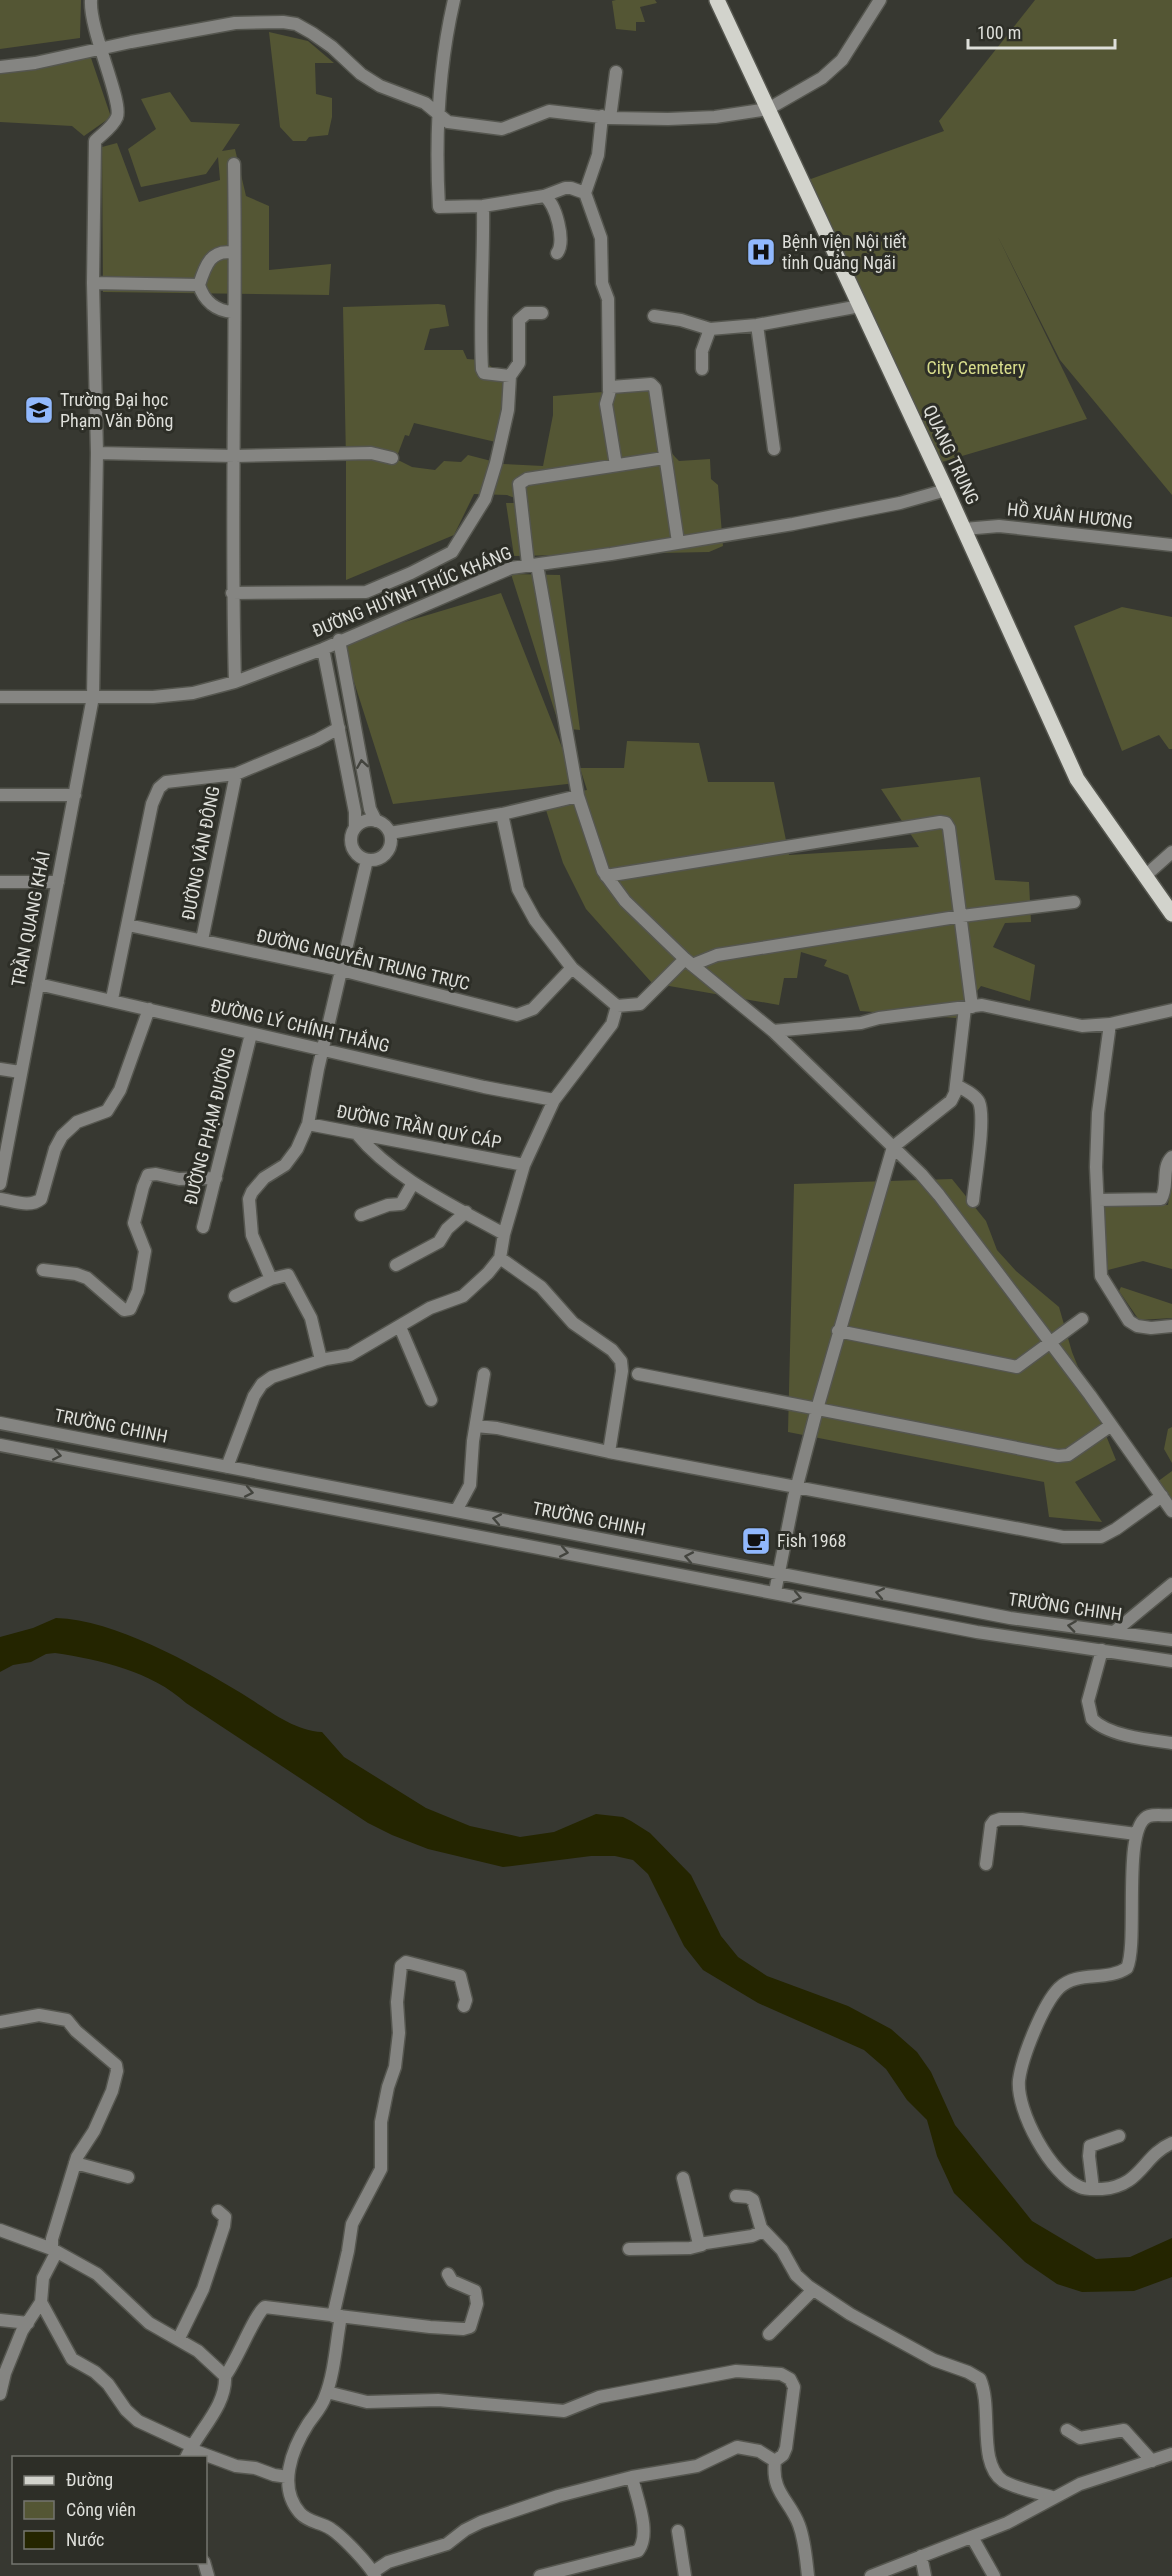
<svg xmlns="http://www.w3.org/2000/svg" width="1172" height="2576" font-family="'Roboto Condensed',sans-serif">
<rect width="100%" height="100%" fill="#373831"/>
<path fill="#545634" d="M0,0H81L80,38L0,49Z
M616,0H655L657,3L640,7L645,22H636V31L616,29L612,1Z
M1035,0H1172V495L1060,360L998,237L1087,419L935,464L808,180L944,131L939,121Z
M269,32L308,41L334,63H315L316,94L332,98V117L328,135L309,137L306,141H293L280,127Z
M90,55L111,117L84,136L72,126L0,122V71Z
M170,92L191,122L240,124L222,151L235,149L246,196L269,206V270L331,264L329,295L103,292L102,147L117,143L139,202L220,180L218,157L206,174L141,187L128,149L156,129L141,99Z
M438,304L445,305L449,326L430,329L424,350H463L467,359L480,360L511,378L500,443L414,423L409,436L405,435L396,459L412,467L435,470L444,461L461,462L468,455L503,464L543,466L553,415V396L652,388C657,413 659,442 679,461L710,459L711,479L718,485L723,546L709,552L514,556L506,503H515V498L507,495L474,494L454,535L346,580V460L343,307Z
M511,574L560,575L580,730L560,728Z
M501,593L576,783L393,804L341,641Z
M1122,607L1172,617V749H1169L1159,735L1122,751L1074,626Z
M627,741L699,743L708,782H774L789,855L919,847L881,789L980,777L995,880L1029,882L1031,922L1005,923L993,947L1035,965L1030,1001L981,986L956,1018L860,1011L848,975L824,966L827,960L801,952L797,978H784L779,1005L652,983L586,909L563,863L546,810L561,795L587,790L580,768H624Z
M952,1179L986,1221L997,1250L1016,1271L1059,1307L1072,1352L1116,1460L1075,1482L1102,1522L1049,1517L1044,1482L788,1432L794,1184Z
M1172,1179V1269L1143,1261L1108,1270L1104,1205H1168Z
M1121,1287L1172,1304V1318L1139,1320L1119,1291Z
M1172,1427V1463L1164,1449L1168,1429Z
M1172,1471V1499L1157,1482Z"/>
<path fill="#242500" d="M56,1618C115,1620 191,1663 241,1693C266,1708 293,1731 322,1732L344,1757L426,1808L470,1826L520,1837L554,1832L596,1814L623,1817L631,1821L650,1833L691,1875L721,1936L738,1957L767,1976L848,2006L891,2029L917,2052L931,2072L955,2125L1032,2221L1096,2259L1130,2257L1172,2238V2277L1134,2291L1082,2292L1057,2284L1025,2262L954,2193L937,2156L927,2120L907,2100L886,2069L864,2050L758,2003L703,1970L684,1946L648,1874L633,1860L615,1856H591L503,1867L428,1849L392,1835L368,1823L186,1703C151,1671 101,1660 55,1653L46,1654L31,1662L13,1665L0,1672V1637L33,1628Z"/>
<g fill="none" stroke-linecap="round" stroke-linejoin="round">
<g stroke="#55564f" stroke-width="15">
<path id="minor" d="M454,0C438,69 435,137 439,207L483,206L544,196L565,188H571L585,193
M0,67L35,63L131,42L235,23L283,22L296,24L312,33L332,47L361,74L380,86L425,103L448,122L502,129L549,111L610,118L668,119L715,117L768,109L822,78L842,60L880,0
M602,116L598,155L585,193L601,238L602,283L608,299L609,391
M610,118L616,72
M234,164C237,337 230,510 235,682
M544,196C556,203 566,242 557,253
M483,206C484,260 479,315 482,369L484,373L510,376
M93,283L199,285C205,266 211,248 234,253
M199,285C204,301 216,311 233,312
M654,316L681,320L710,329L757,325L860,306
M757,325L774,449
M702,369V351L710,329
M97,453L235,456L371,453L392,458
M616,465L606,404L611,387L651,384L655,388L678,542
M964,529L999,526L1172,545
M528,564L519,484L527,479L664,458
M537,565L578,796L603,871L625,901L685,959L773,1031L921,1174L939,1195L1090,1395L1172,1511
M232,593L366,592L411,573L452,552L485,499L496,463L508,410L510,376L519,363V320L527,313H542
M339,640L370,809L376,821
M323,649L355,812V828
M0,697H153L193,693L235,682L323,649L511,568L611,554L793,524L900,503L946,490
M0,795H75
M502,814L518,889L535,920L572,968L617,1006
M351 840a20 20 0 1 1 40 0a20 20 0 1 1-40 0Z
M390,833L502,814L578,796
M606,876L940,822L946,823L949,828L972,1007
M1145,876L1172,852
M0,882H58
M128,925L341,970L517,1015L533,1009L572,968
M202,940L236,774
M692,965L717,955L962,916L1074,902
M38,984L484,1087L554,1100
M112,999L152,804L159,788L166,782L236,774L317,740L339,728
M617,1006L640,1004L685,959
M1110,1024L1098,1113L1096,1167L1101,1276L1129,1321L1137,1326L1151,1328L1172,1326
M773,1031L861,1023L879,1018L982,1005L1082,1026L1110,1024L1172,1010
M0,1069L20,1072
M956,1085C963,1089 975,1094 979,1102C986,1119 975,1179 973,1201
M308,1124L524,1165
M356,1133C394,1179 452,1205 504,1234
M0,1184L93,697L97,453L93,283L95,141C102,134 113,127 117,117C123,101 89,30 91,0
M0,1199C14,1201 30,1208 41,1199L55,1149L62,1136L77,1122L107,1111L120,1090L149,1009
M1098,1200L1161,1199C1169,1186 1161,1167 1172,1157
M361,1215L388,1205L401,1204L413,1183
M203,1227L251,1034
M500,1258L541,1287L573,1323L612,1350L621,1361L622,1371L609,1452
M396,1265L439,1242L447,1229L466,1212
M43,1270L76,1274L87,1278L124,1310L130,1309L138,1291L145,1251L134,1223L143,1187L148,1175L156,1174L179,1179L216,1178
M271,1279L252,1235L249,1199L252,1192L264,1178L285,1165L297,1149L308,1124L318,1069L367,860
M235,1296L271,1279L288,1275L311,1318L321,1360
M400,1327L431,1400
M838,1331L1017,1367L1082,1319
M638,1374L1058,1456L1068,1455L1110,1426
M0,1423L1010,1618L1172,1640
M476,1426L497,1428L609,1452L1063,1537H1101L1116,1529L1162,1496
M0,1445L977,1632L1172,1661
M227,1467L254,1396L262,1384L272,1377L326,1359L350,1355L430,1308L463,1296L488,1273L500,1258L504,1234L524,1165L554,1100L612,1024L617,1006
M456,1511L470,1485L473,1441L484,1374
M775,1592L794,1497L817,1409L893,1147L951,1101L955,1093L965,1008
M1114,1632L1172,1584
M1102,1650L1088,1701L1092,1719C1108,1736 1150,1740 1172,1743
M1172,1815C1165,1816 1156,1814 1149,1816C1121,1825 1139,1941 1127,1968C1106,1982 1078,1970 1059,1988C1043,2004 1022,2057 1019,2080C1016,2111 1051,2175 1080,2187C1087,2190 1095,2189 1102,2189C1142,2186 1142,2156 1172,2143
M986,1864L991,1825L994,1821L1000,1819H1022L1136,1834
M0,2022L39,2015L67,2020L76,2031L116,2065L117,2071L112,2091L94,2131L77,2157L52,2239V2249L97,2274L149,2323L198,2351L225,2376C227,2406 198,2431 186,2458
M75,2163L128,2177
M683,2178L699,2244L752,2236L763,2231
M1093,2189L1089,2156L1090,2146L1119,2136
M736,2196L748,2197L753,2200L761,2228L782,2250L796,2275L808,2286L850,2314L934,2360L968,2372L980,2379C993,2409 977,2463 1003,2481C1017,2489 1037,2492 1052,2497
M0,2230L52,2249
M629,2249L690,2248L702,2245
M41,2302L72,2359L95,2372L108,2384L126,2410L138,2421L192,2446
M333,2316L348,2251L352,2224L381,2169V2122L388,2087L395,2067L399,2033L397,2002L401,1966L406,1962L460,1976L466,2000L464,2006
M341,2316C336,2342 335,2372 325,2397C322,2407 314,2415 308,2424C292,2449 277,2487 300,2513C309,2523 321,2522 331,2529C342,2536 369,2564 375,2576
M0,2320L28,2323
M769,2334L813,2290
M179,2338L203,2289L224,2226L225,2217L218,2211
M225,2376C237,2361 255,2313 265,2307L430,2327L463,2329L470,2327L477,2304L475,2291L452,2281L448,2274
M327,2392L367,2402L438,2400L564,2411L599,2397L736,2371L781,2374L790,2379L794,2387L786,2448L783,2455L775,2461
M0,2394L5,2373L22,2331L41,2302L43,2278L56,2253
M1067,2430L1080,2438L1124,2430L1152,2461
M190,2449L236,2466L255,2468L274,2475L288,2477
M678,2531L685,2576
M972,2537L994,2576
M921,2556L925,2576
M204,2562L208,2576
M373,2572L388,2562L447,2544L465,2530L481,2522L558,2496L632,2477L697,2466L737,2447L759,2451L775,2461C771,2493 790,2500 799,2525C805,2541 806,2559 808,2576
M540,2576L638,2551C652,2533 636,2497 632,2477
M871,2576L1007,2523L1080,2484L1172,2454"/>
</g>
<g stroke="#55564f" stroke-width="18">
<path id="major" d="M717,0L946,490L1077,779L1172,914"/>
</g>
<use href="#minor" stroke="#858582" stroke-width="12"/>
<use href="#major" stroke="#d2d3cc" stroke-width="15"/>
</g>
<defs><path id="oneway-chevron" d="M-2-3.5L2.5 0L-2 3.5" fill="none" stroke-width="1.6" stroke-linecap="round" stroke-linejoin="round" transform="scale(1.5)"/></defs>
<g stroke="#43443e">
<use href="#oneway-chevron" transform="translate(362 764) rotate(-99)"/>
<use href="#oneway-chevron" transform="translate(57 1455) rotate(11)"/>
<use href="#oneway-chevron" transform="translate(249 1492) rotate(11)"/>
<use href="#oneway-chevron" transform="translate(497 1519) rotate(-169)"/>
<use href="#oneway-chevron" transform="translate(564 1552) rotate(11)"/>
<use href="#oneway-chevron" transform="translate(689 1557) rotate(-169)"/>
<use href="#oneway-chevron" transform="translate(880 1593) rotate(-169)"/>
<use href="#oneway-chevron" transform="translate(797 1597) rotate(11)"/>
<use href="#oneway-chevron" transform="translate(1072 1626) rotate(-172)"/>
</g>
<defs>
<g id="hospital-square" transform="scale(1.5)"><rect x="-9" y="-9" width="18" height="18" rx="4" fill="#91b8fd" stroke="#2d2e27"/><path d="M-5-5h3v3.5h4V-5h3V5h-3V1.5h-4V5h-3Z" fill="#111"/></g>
<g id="university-square" transform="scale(1.5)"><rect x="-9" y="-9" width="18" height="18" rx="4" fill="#91b8fd" stroke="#2d2e27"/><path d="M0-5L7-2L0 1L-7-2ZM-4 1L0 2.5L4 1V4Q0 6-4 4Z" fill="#111"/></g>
<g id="cafe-square" transform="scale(1.5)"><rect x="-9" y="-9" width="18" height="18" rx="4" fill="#91b8fd" stroke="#2d2e27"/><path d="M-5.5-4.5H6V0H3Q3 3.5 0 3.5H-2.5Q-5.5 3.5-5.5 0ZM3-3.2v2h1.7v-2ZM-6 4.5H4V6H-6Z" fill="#111"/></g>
</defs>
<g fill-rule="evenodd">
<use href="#hospital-square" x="761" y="252"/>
<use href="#university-square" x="39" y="410"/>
<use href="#cafe-square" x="756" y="1541"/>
</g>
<g text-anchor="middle" stroke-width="6" stroke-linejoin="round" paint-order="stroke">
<g font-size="18" fill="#dedfda" stroke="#2d2e27" text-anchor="start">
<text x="782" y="248">Bệnh viện Nội tiết<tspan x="782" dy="21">tỉnh Quảng Ngãi</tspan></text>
<text x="60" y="406">Trường Đại học<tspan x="60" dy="21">Phạm Văn Đồng</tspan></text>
<text x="777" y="1547">Fish 1968</text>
</g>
<g font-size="18" fill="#d8dd8c" stroke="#2d2e27">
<text x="976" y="374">City Cemetery</text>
</g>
<g font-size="18" fill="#dedfda" stroke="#2d2e27">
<text transform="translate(951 455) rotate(65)" y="6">QUANG TRUNG</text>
<text transform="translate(1070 516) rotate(6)" y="6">HỒ XUÂN HƯƠNG</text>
<text transform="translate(412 592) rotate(-22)" y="6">ĐƯỜNG HUỲNH THÚC KHÁNG</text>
<text transform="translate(201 853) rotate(-79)" y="6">ĐƯỜNG VÂN ĐÔNG</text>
<text transform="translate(31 919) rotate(-79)" y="6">TRẦN QUANG KHẢI</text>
<text transform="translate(363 960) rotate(13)" y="6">ĐƯỜNG NGUYỄN TRUNG TRỰC</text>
<text transform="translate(300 1026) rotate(13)" y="6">ĐƯỜNG LÝ CHÍNH THẮNG</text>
<text transform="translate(210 1126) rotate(-76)" y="6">ĐƯỜNG PHẠM ĐƯỜNG</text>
<text transform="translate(419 1127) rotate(11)" y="6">ĐƯỜNG TRẦN QUÝ CÁP</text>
<text transform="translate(111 1426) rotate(11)" y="6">TRƯỜNG CHINH</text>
<text transform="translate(589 1519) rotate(11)" y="6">TRƯỜNG CHINH</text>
<text transform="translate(1065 1607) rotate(8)" y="6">TRƯỜNG CHINH</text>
</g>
</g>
<rect x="12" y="2456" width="195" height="108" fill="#2d2e27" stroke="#74756f" stroke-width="1.5"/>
<rect x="24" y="2476" width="30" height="9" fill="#d2d3cc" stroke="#74756f" stroke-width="1.5"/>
<text x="66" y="2486" font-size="18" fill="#dedfda">Đường</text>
<rect x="24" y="2501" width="30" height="18" fill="#545634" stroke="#74756f" stroke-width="1.5"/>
<text x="66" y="2516" font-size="18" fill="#dedfda">Công viên</text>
<rect x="24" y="2531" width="30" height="18" fill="#242500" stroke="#74756f" stroke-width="1.5"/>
<text x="66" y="2546" font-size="18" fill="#dedfda">Nước</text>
<path d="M968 39v9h147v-9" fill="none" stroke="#dedfda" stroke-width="3"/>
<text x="977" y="39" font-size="18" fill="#dedfda" stroke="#2d2e27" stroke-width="4.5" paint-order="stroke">100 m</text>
</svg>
